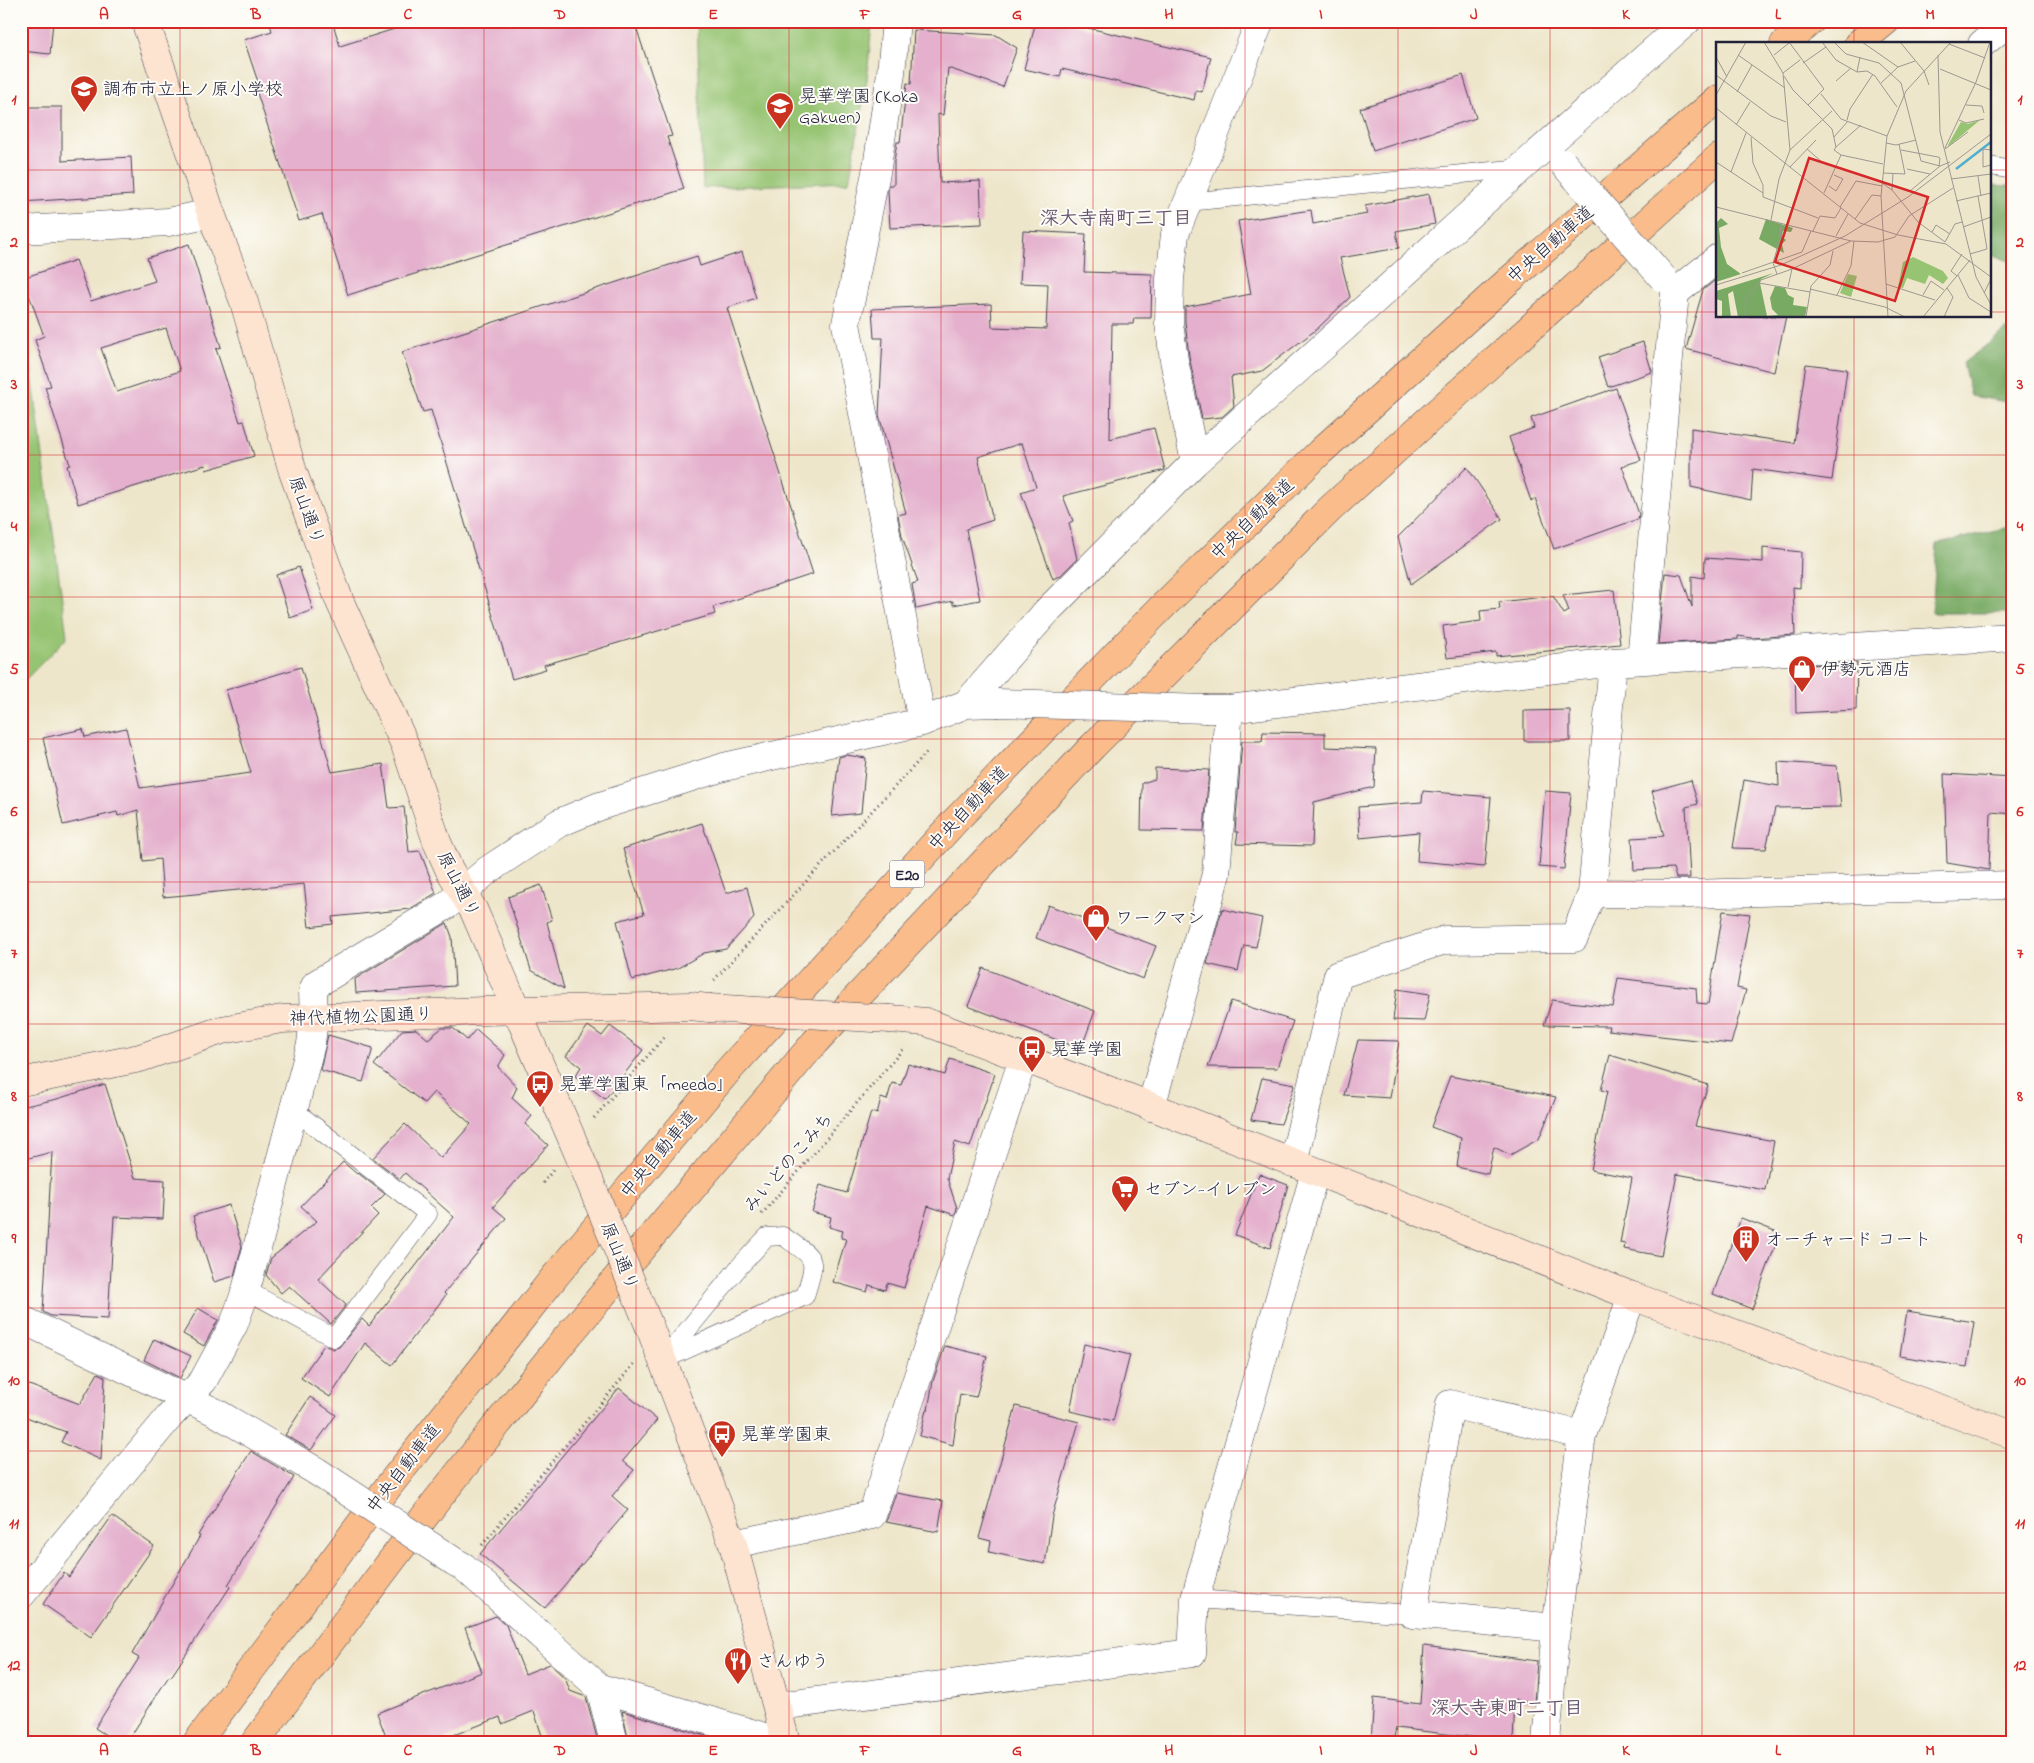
<svg xmlns="http://www.w3.org/2000/svg" width="2034" height="1763" font-family="'Indie Flower','Klee One',sans-serif">
<rect width="100%" height="100%" fill="#fdfcf7"/>
<filter id="ink" filterUnits="userSpaceOnUse"><feTurbulence type="fractalNoise" baseFrequency=".02" numOctaves="2"/><feDisplacementMap in="SourceGraphic" scale="10" xChannelSelector="R" yChannelSelector="G"/><feConvolveMatrix kernelMatrix="1 2 1 2 8 2 1 2 1" color-interpolation-filters="sRGB"/></filter>
<filter id="wash" filterUnits="userSpaceOnUse"><feTurbulence type="fractalNoise" baseFrequency=".0096" numOctaves="4" result="noise"/><feDisplacementMap in="SourceGraphic" scale="20" xChannelSelector="R" yChannelSelector="G"/><feGaussianBlur stdDeviation="1.12" result="paint"/><feColorMatrix in="noise" values="0 0 0 0 0 0 0 0 0 0 0 0 0 0 0 0 0 1.4 0 .05"/><feComposite in="paint" operator="in"/></filter>
<g filter="url(#wash)">
<rect width="100%" height="100%" fill="#eee6ca"/>
<path fill="#96c472" stroke="#5c7356" d="M697,21H872L867,79L849,182L703,188Z
M21,291L67,637L21,684Z"/>
<path fill="#78aa64" stroke="#4d6650" d="M1990,185L2013,186V267L2012,262L1990,254Z
M2013,325V403L1971,396L1963,363Z
M2013,526V613H1932L1937,544Z"/>
<g id="blocks">
<path fill="#e4b0cd" fill-rule="evenodd" d="M21,21H53L50,54L21,51Z
M269,21H332L340,46L420,21H634L672,136L667,137L684,189L348,295L322,214L299,221L256,90L260,88L244,40L272,31Z
M1036,21H1059L1211,57L1202,92L1196,90L1194,100L1062,69L1060,77L1024,69Z
M914,30L996,35L1017,48L1003,87L948,68L943,115L938,114L940,183L980,181L982,224L890,228L888,191L889,185H894V162L897,142H900L907,83L911,84Z
M1463,75L1476,118L1373,151L1360,108Z
M21,107H62V161L131,157L133,195L21,202Z
M1429,194L1435,224L1396,231L1399,248L1340,258L1350,297L1317,329L1262,371L1231,377L1234,406L1222,417L1202,419L1189,356L1185,322V307L1251,294L1238,221L1311,210L1313,224L1367,214L1365,206Z
M1023,231L1086,234L1084,272L1152,274L1151,318H1134L1133,324H1112L1110,439L1154,428L1165,470L1063,496L1073,521L1069,523L1077,559L1061,575L1053,579L1021,492L1036,487L1022,443L978,457L993,520L966,529L980,600L953,605V601L916,609L912,584L918,582L902,536L898,515L906,513L879,415L883,338H874L872,309L991,304L992,327L1046,329L1048,284L1020,283Z
M189,244L221,347L216,349L240,422L244,421L254,456L206,470L205,465L78,504L67,466L70,465L45,387L51,386L35,340L44,336L23,278L76,260L91,301L155,281L147,258ZM166,328L180,371L117,392L101,348Z
M742,252L756,298L727,308L813,574L713,607L715,614L544,665L546,669L512,679L431,410L423,412L402,352L697,256L700,266Z
M1718,278V316H1786L1774,372L1686,349L1703,290Z
M1643,342L1652,372L1608,387L1598,357Z
M1806,364L1847,369L1832,480L1753,469L1751,500L1691,487V428L1794,443Z
M1616,388L1641,460L1622,466L1639,514L1638,519L1554,549L1535,498L1531,501L1509,437L1534,428L1531,418Z
M1467,467L1502,519L1411,584L1398,537Z
M1763,548L1801,552L1800,588L1793,587L1795,635L1752,638L1738,636V639L1658,644L1665,573L1681,575L1692,607V576L1704,578L1705,558L1763,562Z
M299,567L313,610L290,618L276,575Z
M1614,590L1620,644L1496,656V652L1447,658L1443,626L1481,621L1480,611L1500,609L1499,602L1553,596L1564,614L1569,611L1563,595Z
M1857,662L1856,710L1796,713L1795,666Z
M301,667L332,772L383,764L389,808L404,807L409,852L420,851L436,893L410,909L332,917L333,924L309,927L304,884L163,897L160,859L143,861L138,810L118,816L117,812L63,825L43,738L83,729L85,737L126,728L140,788L251,773L226,690Z
M1570,710V741H1524V711Z
M1263,732L1325,733V747L1376,749L1374,787L1314,802L1312,846L1236,844L1238,832H1235L1242,741H1262Z
M846,755L866,758L861,813L832,816L839,757Z
M1778,762L1837,766L1841,807L1775,808L1766,849L1733,848L1744,780L1779,786Z
M1155,768L1209,770L1204,831L1141,830L1142,783L1155,779Z
M1944,774L2013,778V814L1991,812L1989,870L1947,863Z
M1691,780L1698,804L1686,807L1690,878H1676L1673,868L1634,870L1632,838L1664,836L1652,791Z
M1423,791L1491,797L1485,867L1417,861L1419,832L1360,838L1358,807L1422,802Z
M1545,791L1571,793L1564,869L1539,867Z
M702,823L726,893L747,887L754,918L726,949L704,953L678,968L632,980L617,921L644,914L623,849Z
M541,885L552,920L547,922L564,989L531,970L508,897Z
M1048,905L1156,946L1143,979L1036,938Z
M1222,909L1262,918L1256,947L1244,945L1238,971L1207,964Z
M1723,911L1750,914L1737,988L1746,990L1731,1044L1608,1030L1609,1026L1544,1025L1552,1000L1613,1007L1618,978L1696,988L1697,1003L1708,1004Z
M447,923L452,937L455,986L356,993L355,979Z
M983,968L1095,1011L1081,1049L968,1006Z
M1397,989L1430,994L1424,1021L1393,1020Z
M1231,1001L1293,1021L1277,1068L1208,1067Z
M588,1026L602,1036L610,1026L643,1050L605,1099L575,1076L581,1067L566,1056Z
M442,1028H453L467,1040L476,1029L505,1055L498,1067L517,1087L512,1098L532,1116L525,1124L548,1145L493,1207L506,1218L444,1293L446,1295L392,1365L365,1343L330,1397L301,1378L324,1345L333,1349L339,1347L362,1319L369,1326L454,1217L405,1173L400,1179L373,1158L405,1124L441,1158L471,1124L434,1092L424,1103L374,1065L402,1030L416,1029L428,1039Z
M328,1035L373,1048L363,1082L320,1070Z
M1358,1040L1399,1041L1390,1098L1344,1095Z
M1610,1055L1708,1085L1695,1126L1774,1141L1765,1190L1677,1174L1661,1256L1624,1249L1625,1244L1620,1243L1632,1178L1591,1170L1607,1091L1601,1090Z
M950,1059L995,1074L970,1147L955,1142L947,1178L957,1208L955,1215L928,1206L904,1288L887,1283L885,1290L869,1285L867,1292L833,1282L846,1239L841,1238L843,1231L829,1227L831,1217L812,1212L820,1185L847,1193L871,1112L877,1114L881,1098L887,1100L892,1083L901,1085L908,1064L945,1075Z
M1450,1076L1556,1097L1539,1139L1510,1155L1494,1147L1488,1174L1457,1167L1461,1138L1431,1127Z
M1262,1078L1295,1084L1281,1124L1251,1120Z
M105,1084L135,1178L165,1180L163,1219L114,1217L108,1319L51,1316L43,1312L52,1152L21,1160V1107L57,1099Z
M343,1162L357,1174L358,1173L385,1194L371,1208L378,1215L318,1279L346,1305L331,1324L289,1286L281,1293L266,1275L271,1258L317,1221L301,1206Z
M1259,1174L1288,1185L1270,1248L1235,1235Z
M229,1205L242,1246L234,1276L214,1282L193,1216Z
M1741,1218L1780,1233L1752,1309L1713,1294Z
M198,1308L218,1320L204,1346L183,1334Z
M1907,1311L1974,1322L1967,1367L1900,1356Z
M154,1339L191,1356L180,1378L144,1360Z
M1084,1344L1130,1355L1113,1421L1070,1411Z
M945,1346L987,1356L976,1397L960,1394L953,1445L920,1436L926,1410H928L933,1381Z
M98,1373L105,1377L101,1460L61,1442L66,1432L21,1415V1382L80,1404Z
M619,1388L657,1420L623,1461L634,1470L612,1496L628,1510L545,1608L480,1554Z
M310,1397L336,1415L311,1450L285,1435Z
M1016,1406L1079,1422L1052,1516L1045,1564L989,1552L991,1541L979,1538Z
M251,1451L294,1477L228,1585L230,1587L171,1677L169,1676L127,1742H117L95,1728L139,1658L132,1654L200,1536L198,1535Z
M896,1493L943,1501L938,1532L886,1522Z
M112,1516L154,1546L91,1637L43,1604L64,1573L69,1577Z
M496,1616L506,1625L525,1674L550,1664L565,1678L570,1691L586,1697L598,1742H544L534,1711L502,1724L500,1717L436,1742H388L377,1713L482,1672L465,1628Z
M1424,1646L1537,1661L1534,1703L1515,1700L1513,1742L1396,1728L1393,1742H1371L1374,1698L1420,1704Z
M622,1711L716,1739V1742H629Z"/>
</g>
</g>
<g filter="url(#ink)">
<use href="#blocks" fill-opacity="0" stroke="#413f50" stroke-width="1"/>
<g fill="none" stroke-linecap="round" stroke-linejoin="round">
<g stroke="#413f50" stroke-width="19">
<path id="lane" d="M1990,166L2013,170
M1188,202L1521,168
M783,1236C817,1260 817,1257 805,1296L663,1360L739,1267L767,1237Z
M246,1290L334,1338L428,1214L295,1111
M1195,1599L1413,1614"/>
</g>
<g stroke="#413f50" stroke-width="29">
<path id="street" d="M896,21L891,73L877,167L846,324L922,722
M1982,44L2010,21
M21,230L168,222L211,213
M1195,462L1174,360L1169,323L1170,279L1175,234L1260,21
M1641,660L1675,293L1718,258
M966,704L1048,610L1195,462L1521,168L1687,21
M1207,709H1229L1613,662L2013,637
M1592,893L1690,894L2013,885
M1151,1107L1216,874L1229,709
M1293,1163L1338,975L1445,940L1574,938L1592,893L1613,662
M21,1319L215,1412L316,1471
M733,1544L872,1515L1023,1059
M455,1562L464,1567L600,1688L781,1742
M21,1595L170,1416L203,1381L234,1324L246,1290L311,1044L314,1018L313,991L316,984L447,905L488,870L559,823L600,806L724,767L922,722L966,704L997,703
M1556,1628L1413,1614L1450,1404L1582,1435
M600,1688L614,1742
M778,1706L1192,1653L1195,1599L1315,1172
M1546,1742L1556,1628L1582,1435L1632,1296"/>
</g>
<g stroke="#413f50" stroke-width="29">
<path id="secondary" d="M145,21L211,213L244,302L293,472L340,602L405,745L437,842L449,869L474,911L581,1160
M890,1019L926,1022L1135,1100L1632,1296L2013,1435
M21,1082L140,1058L222,1030L282,1019L483,1011L690,1006L709,1008
M650,1328L733,1544L786,1742"/>
</g>
<g stroke="#413f50" stroke-width="29">
<path id="highway" d="M1784,44L1811,21
M1858,44L1886,21
M197,1742L391,1483L556,1275L726,1073L955,821L1158,611L1320,452L1506,283L1718,99
M255,1742L437,1500L562,1343L815,1042L1093,746L1330,509L1718,158"/>
</g>
<path stroke="#413f50" stroke-width="3" stroke-dasharray="1 4" stroke-linecap="butt" d="M714,980L928,751
M594,1118L665,1036
M543,1183L553,1170
M762,1214L903,1049
M482,1545L634,1364"/>
<use href="#lane" stroke="#fff" stroke-width="18"/>
<use href="#street" stroke="#fff" stroke-width="28"/>
<use href="#secondary" stroke="#fde4d0" stroke-width="28"/>
<use href="#highway" stroke="#f9bc8a" stroke-width="28"/>
<g stroke="#413f50" stroke-width="29" stroke-linecap="butt">
<path id="street-bridge" d="M1563,163L1663,278
M997,703L1207,709
M316,1471L455,1562"/>
</g>
<g stroke="#413f50" stroke-width="29" stroke-linecap="butt">
<path id="secondary-bridge" d="M709,1008L890,1019
M581,1160L650,1328"/>
</g>
<use href="#street-bridge" stroke="#fff" stroke-width="28"/>
<use href="#secondary-bridge" stroke="#fde4d0" stroke-width="28"/>
</g>
</g>
<path fill="none" stroke="#d62828" stroke-width="1" stroke-opacity="0.55" d="M180,21V1742M332,21V1742M484,21V1742M636,21V1742M789,21V1742M941,21V1742M1093,21V1742M1245,21V1742M1398,21V1742M1550,21V1742M1702,21V1742M1854,21V44M21,170H1718M1990,170H2013M21,312H1718M1990,312H2013M1854,316V1742M21,455H2013M21,597H2013M21,739H2013M21,882H2013M21,1024H2013M21,1166H2013M21,1308H2013M21,1451H2013M21,1593H2013"/>
<defs>
<g id="school-pin" transform="scale(1.4375)"><path d="M0 17L-7.5 6A9.5 9.5 0 1 1 7.5 6Z" fill="#c8321e" stroke="#fdfcf7"/><path d="M0-5L7-2L0 1L-7-2ZM-4 1L0 2.5L4 1V4Q0 6-4 4Z" fill="#fff"/></g>
<g id="shop-pin" transform="scale(1.4375)"><path d="M0 17L-7.5 6A9.5 9.5 0 1 1 7.5 6Z" fill="#c8321e" stroke="#fdfcf7"/><path d="M-5-2.5h2.3a2.7 3.5 0 0 1 5.4 0H5L5.5 6h-11ZM-1.5-2.5h3a1.5 2.3 0 0 0-3 0Z" fill="#fff"/></g>
<g id="bus-pin" transform="scale(1.4375)"><path d="M0 17L-7.5 6A9.5 9.5 0 1 1 7.5 6Z" fill="#c8321e" stroke="#fdfcf7"/><path d="M-5-6H5V4H4V6H2V4H-2V6H-4V4H-5ZM-3.5-4V0h7V-4ZM-3.5 1.2v1.5H-2V1.2ZM2 1.2v1.5H3.5V1.2Z" fill="#fff"/></g>
<g id="supermarket-pin" transform="scale(1.4375)"><path d="M0 17L-7.5 6A9.5 9.5 0 1 1 7.5 6Z" fill="#c8321e" stroke="#fdfcf7"/><path d="M-6-5.5h2.5l.6 2H6L4.5 2H-2.5L-4.4-4H-6ZM-1.5 3.2a1.3 1.3 0 1 0 .1 0ZM3 3.2a1.3 1.3 0 1 0 .1 0Z" fill="#fff"/></g>
<g id="building-pin" transform="scale(1.4375)"><path d="M0 17L-7.5 6A9.5 9.5 0 1 1 7.5 6Z" fill="#c8321e" stroke="#fdfcf7"/><path d="M-4-6H4V6H1V3H-1V6H-4ZM-2.5-4.3h1.7v1.8h-1.7ZM.8-4.3h1.7v1.8H.8ZM-2.5-1h1.7V.8h-1.7ZM.8-1h1.7V.8H.8Z" fill="#fff"/></g>
<g id="restaurant-pin" transform="scale(1.4375)"><path d="M0 17L-7.5 6A9.5 9.5 0 1 1 7.5 6Z" fill="#c8321e" stroke="#fdfcf7"/><path d="M-5-6h1v4h1v-4h1v4h1v-4h1v5L-1.5 .5V6h-2V.5L-5-1ZM5-6V6H3V1.5H1.5Q1.5-4 5-6Z" fill="#fff"/></g>
</defs>
<g fill-rule="evenodd">
<use href="#school-pin" x="84" y="89"/>
<use href="#school-pin" x="780" y="106"/>
<use href="#shop-pin" x="1802" y="669"/>
<use href="#shop-pin" x="1096" y="918"/>
<use href="#bus-pin" x="1032" y="1049"/>
<use href="#bus-pin" x="540" y="1084"/>
<use href="#supermarket-pin" x="1125" y="1189"/>
<use href="#building-pin" x="1746" y="1239"/>
<use href="#bus-pin" x="722" y="1434"/>
<use href="#restaurant-pin" x="738" y="1661"/>
</g>
<g text-anchor="middle" stroke-width="4" stroke-linejoin="round" paint-order="stroke">
<rect fill="#fdfcf7" stroke="#646373" stroke-width="1" x="889.5" y="860.5" width="35" height="27" rx="4"/>
<g font-size="16" font-weight="bold" fill="#22223b">
<text x="907" y="880">E20</text>
</g>
<g font-size="18" fill="#22223b" stroke="#fdfcf7" text-anchor="start">
<text x="103" y="95">調布市立上ノ原小学校</text>
<text x="799" y="102">晃華学園 (Koka<tspan x="799" dy="21">Gakuen)</tspan></text>
<text x="1821" y="675">伊勢元酒店</text>
<text x="1115" y="924">ワークマン</text>
<text x="1051" y="1055">晃華学園</text>
<text x="559" y="1090">晃華学園東「meedo」</text>
<text x="1144" y="1195">セブン-イレブン</text>
<text x="1765" y="1245">オーチャード コート</text>
<text x="741" y="1440">晃華学園東</text>
<text x="757" y="1667">さんゆう</text>
</g>
<g font-size="18" fill="#22223b" stroke="#fdfcf7">
<text transform="translate(1550 244) rotate(-41)" y="6">中央自動車道</text>
<text transform="translate(307 510) rotate(70)" y="6">原山通り</text>
<text transform="translate(1252 519) rotate(-44)" y="6">中央自動車道</text>
<text transform="translate(968 808) rotate(-47)" y="6">中央自動車道</text>
<text transform="translate(459 884) rotate(63)" y="6">原山通り</text>
<text transform="translate(361 1016) rotate(-2)" y="6">神代植物公園通り</text>
<text transform="translate(658 1154) rotate(-50)" y="6">中央自動車道</text>
<text transform="translate(788 1162) rotate(-49)" y="6">みいどのこみち</text>
<text transform="translate(620 1256) rotate(68)" y="6">原山通り</text>
<text transform="translate(403 1468) rotate(-52)" y="6">中央自動車道</text>
</g>
<g font-size="19" font-weight="bold" fill="#66546e" stroke="#fdfcf7">
<text x="1116" y="224">深大寺南町三丁目</text>
<text x="1507" y="1714">深大寺東町二丁目</text>
</g>
</g>
<g transform="translate(1716 42)">
<rect width="275" height="275" fill="#eee6ca"/>
<path d="M264,78L233,104L232,103L245,80L252,82ZM197,215L227,229L232,236L227,242L213,233L209,242L191,236L187,246L182,245L187,220ZM132,232L141,234L135,255L124,251Z" fill="#96c472"/>
<path d="M5,176L12,182L3,186L5,205L11,222L25,232L0,240V181ZM50,177L77,186L75,190L67,189L66,195L70,198L66,202L68,211L43,197ZM58,231L45,237L44,241L51,274L62,273L56,267L54,256L59,244L69,246L72,253L78,256L77,263L91,265L89,275H22L17,249L12,252L15,275H6V259L0,257V249Z" fill="#78aa64"/>
<path fill="none" stroke="#51aecf" stroke-width="2.5" d="M240,127L275,100"/>
<path fill="none" stroke="#9c9891" stroke-width="1" d="M48,0L67,31L74,108M73,0L108,47L92,63M106,0L120,18L141,30L151,29L159,34L181,65M118,0L130,12L163,21L185,41L205,119L224,124L234,120M146,0L182,25M184,0L208,29L213,43M233,2L269,16M22,13L69,46M58,13L73,1M222,13L224,90L260,235L275,263M0,15L11,35M87,21L110,5M224,27L275,48M141,30L144,15M67,31L84,18M0,33L55,74L70,80M68,34L77,48L116,87L120,105L118,108L125,113L167,122M120,39L135,26M165,41L182,25L199,19M21,50L36,23M105,52L125,77L171,94M0,53L30,0M250,63L266,64L268,71M0,66L144,181L182,193L230,202L275,235M131,78L134,67L157,32M243,78L250,81L268,77M20,83L34,60M35,95L37,121L47,143V155L102,176M118,95L132,79M170,101L180,103L200,98M120,105L145,83M229,106L260,40L274,0M91,107L106,120M229,107L252,90M185,108L222,115L224,116L223,124M275,108L267,107V125L275,123M0,120L47,151M74,125L100,98M191,127L214,132M15,130L30,91M167,131L189,132L183,102M262,134L265,154M235,137L275,132M166,141L176,148L202,180L229,200M113,144L120,149L127,137L118,133M176,148L177,131M194,149L224,124M108,151L125,113M240,159L275,151M0,165L135,199L162,200L179,195L193,174L237,146M124,165L140,139L166,144M139,177L156,153L165,154M55,178L63,137L74,108L116,69M247,185L275,175M97,189L104,174L119,176L125,166M216,190L220,183L234,192M120,194L132,172M229,200L239,182L246,180M254,212L271,207L262,154M26,231L86,210L95,189M61,232L57,221L64,197L65,181M242,233L253,256L275,270M241,234L235,229L246,212M43,241L94,250M170,242L219,258M0,243L65,223L129,194L192,155L275,92M72,245L76,227L135,199M94,247L169,265L189,275M268,251L275,237M121,253L135,224L138,199M207,253L215,239L228,248M29,275L30,257L45,238L76,227M90,275L95,244L114,223L117,209M172,275L165,154L171,94L190,49L235,0M207,275L254,218M228,275L237,255L231,246"/>
<path fill="#d62828" fill-opacity="0.15" stroke="#d62828" stroke-width="2.5" d="M93,116L212,155L179,259L59,220Z"/>
<rect width="275" height="275" fill="none" stroke="#22223b" stroke-width="2.5"/>
</g>
<rect width="2034" height="1763" fill="none" stroke="#fdfcf7" stroke-width="55"/>
<rect x="28" y="28" width="1978" height="1708" fill="none" stroke="#d62828" stroke-width="2"/>
<g font-size="16" text-anchor="middle" font-weight="bold" fill="#d62828">
<text x="104" y="19">A</text>
<text x="256" y="19">B</text>
<text x="408" y="19">C</text>
<text x="560" y="19">D</text>
<text x="713" y="19">E</text>
<text x="865" y="19">F</text>
<text x="1017" y="19">G</text>
<text x="1169" y="19">H</text>
<text x="1321" y="19">I</text>
<text x="1474" y="19">J</text>
<text x="1626" y="19">K</text>
<text x="1778" y="19">L</text>
<text x="1930" y="19">M</text>
<text x="14" y="104">1</text>
<text x="2020" y="104">1</text>
<text x="14" y="247">2</text>
<text x="2020" y="247">2</text>
<text x="14" y="389">3</text>
<text x="2020" y="389">3</text>
<text x="14" y="531">4</text>
<text x="2020" y="531">4</text>
<text x="14" y="674">5</text>
<text x="2020" y="674">5</text>
<text x="14" y="816">6</text>
<text x="2020" y="816">6</text>
<text x="14" y="958">7</text>
<text x="2020" y="958">7</text>
<text x="14" y="1101">8</text>
<text x="2020" y="1101">8</text>
<text x="14" y="1243">9</text>
<text x="2020" y="1243">9</text>
<text x="14" y="1385">10</text>
<text x="2020" y="1385">10</text>
<text x="14" y="1528">11</text>
<text x="2020" y="1528">11</text>
<text x="14" y="1670">12</text>
<text x="2020" y="1670">12</text>
<text x="104" y="1755">A</text>
<text x="256" y="1755">B</text>
<text x="408" y="1755">C</text>
<text x="560" y="1755">D</text>
<text x="713" y="1755">E</text>
<text x="865" y="1755">F</text>
<text x="1017" y="1755">G</text>
<text x="1169" y="1755">H</text>
<text x="1321" y="1755">I</text>
<text x="1474" y="1755">J</text>
<text x="1626" y="1755">K</text>
<text x="1778" y="1755">L</text>
<text x="1930" y="1755">M</text>
</g>
</svg>
